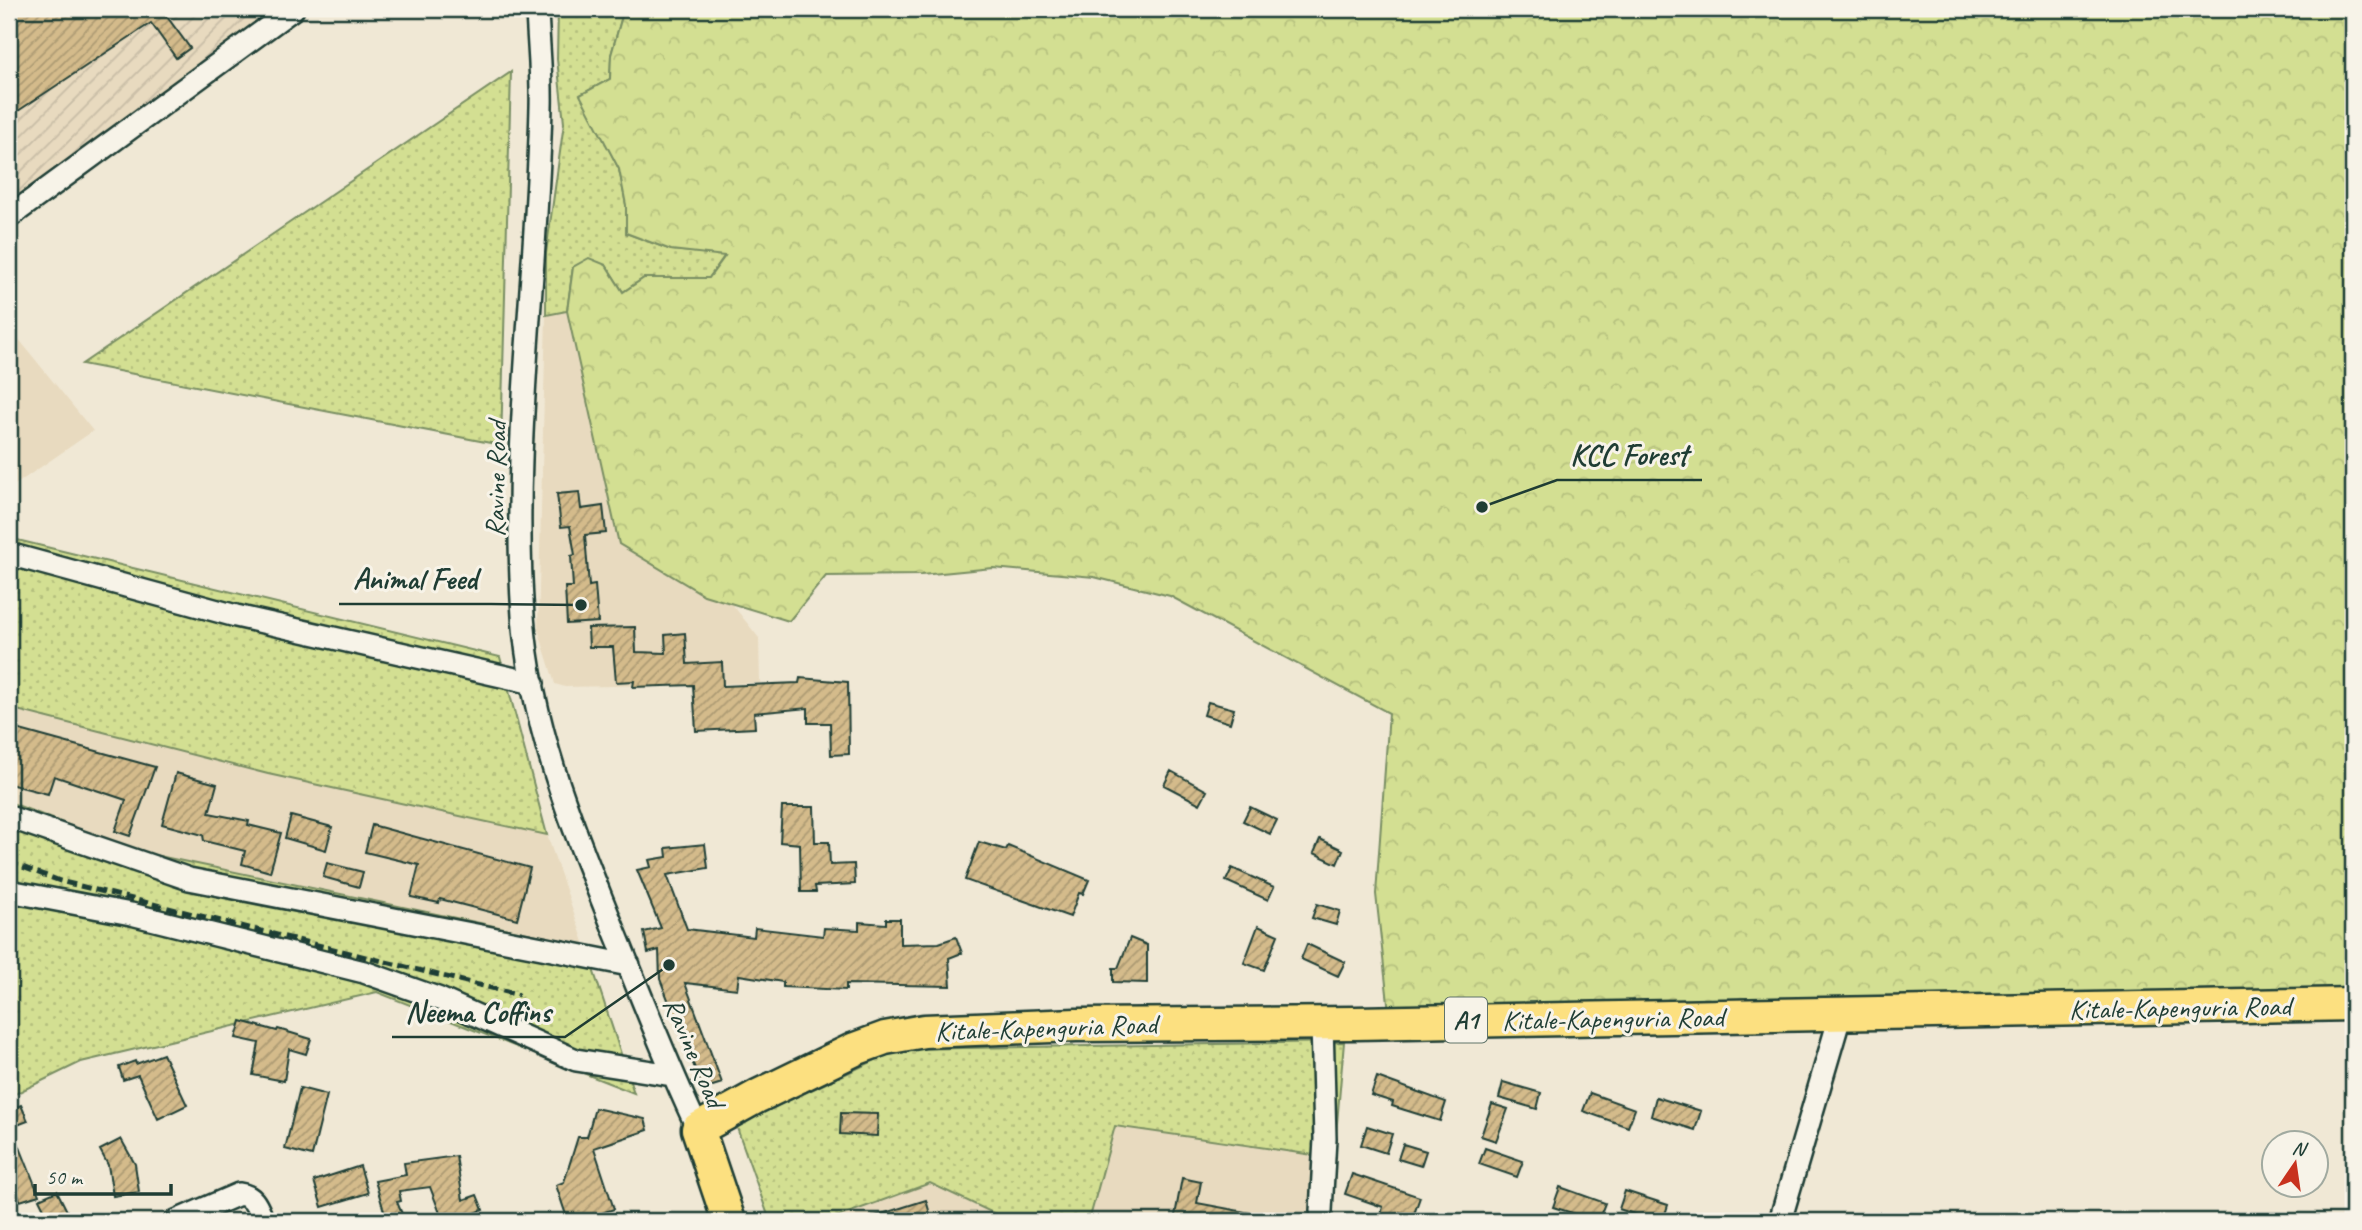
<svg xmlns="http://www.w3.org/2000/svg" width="2362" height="1230" font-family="Caveat,sans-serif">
<defs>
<pattern id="industrial-furrows" width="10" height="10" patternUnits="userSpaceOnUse" patternTransform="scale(1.75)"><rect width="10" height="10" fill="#e8dabf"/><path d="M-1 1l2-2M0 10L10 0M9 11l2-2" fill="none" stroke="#c7bca5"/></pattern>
<pattern id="grass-dots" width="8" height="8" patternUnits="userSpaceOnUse" patternTransform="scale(1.75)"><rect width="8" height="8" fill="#d3df92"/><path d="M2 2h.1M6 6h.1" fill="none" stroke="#b5c07e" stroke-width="1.8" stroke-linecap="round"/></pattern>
<pattern id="forest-crowns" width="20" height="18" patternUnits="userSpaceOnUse" patternTransform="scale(1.75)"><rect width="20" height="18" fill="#d3df92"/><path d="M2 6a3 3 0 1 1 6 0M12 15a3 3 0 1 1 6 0" fill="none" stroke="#b5c07e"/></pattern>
<pattern id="building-hatch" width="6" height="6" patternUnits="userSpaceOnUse" patternTransform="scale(1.75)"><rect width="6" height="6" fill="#d4bb8b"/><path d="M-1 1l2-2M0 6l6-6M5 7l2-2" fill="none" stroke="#ab9972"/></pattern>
</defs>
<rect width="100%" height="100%" fill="#f0e8d5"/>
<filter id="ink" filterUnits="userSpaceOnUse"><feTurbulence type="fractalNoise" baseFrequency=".0143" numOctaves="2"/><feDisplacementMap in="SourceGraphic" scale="14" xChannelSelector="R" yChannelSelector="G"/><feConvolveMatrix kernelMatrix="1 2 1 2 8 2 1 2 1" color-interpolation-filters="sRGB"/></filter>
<g filter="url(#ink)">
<path fill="#e8dabf" d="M567,311L619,544L704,595L732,604L759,638L760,683L565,687L555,684L538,629L546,315Z
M9,327L93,431L9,489Z
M9,708L268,774L547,835L585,945L286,889L135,851L9,806Z
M1115,1126L1334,1158L1321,1221H1089Z
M930,1183L1010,1221H826Z"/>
<path fill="url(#industrial-furrows)" d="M9,9H279L9,204Z"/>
<path fill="url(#grass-dots)" stroke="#798e63" stroke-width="2" d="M558,9H624L611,55L610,79L581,95L619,169L626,205V233L671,250L725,255L709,278H644L623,292L606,265L573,267L567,311L546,315V253L564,123L557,59Z
M511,72L501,445L82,364Z
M9,538L500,657L547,835L268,774L9,708Z
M9,802L135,851L585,945L634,1093L377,992L81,1062L9,1097Z
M1344,1042L1334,1158L1115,1126L1089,1221H1010L930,1183L826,1221H770L736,1125L899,1049Z"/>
<path fill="url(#forest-crowns)" stroke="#798e63" stroke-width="2" d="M624,9H2353V999L1390,1021L1376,894L1389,713L1170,596L1094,577L993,568L921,575L826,576L789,621L704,595L619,544L567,311L573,267L589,258L606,265L623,292L644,278H709L725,256L671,250L626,233V205L619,169L580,95L610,79L611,55Z"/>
<path fill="url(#building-hatch)" stroke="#1f3d34" stroke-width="2" d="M23,9H173L165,14L190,48L176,58L151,23L9,117V19Z
M579,492L581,509L603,506L606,533L585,535L589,586L595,585L598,622L567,624L565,587H573L571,556L575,555L570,526L561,527L557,494Z
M635,627L636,652L666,653L665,635L685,633L687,664L722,662L723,686L799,683L800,678L848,682L849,754L831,755L830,723H808V708L754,713L755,728L696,731L693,685L633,687L634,681L616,682L613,647H589L588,628Z
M1208,702L1234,709L1230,723L1204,715Z
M9,727L155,767L130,836L115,831L126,800L54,776L48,794L9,784Z
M1171,771L1207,791L1200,804L1164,785Z
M176,773L217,784L209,813L249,821L248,825L281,833L270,872L242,864L245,851L204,841L203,835L162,824Z
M782,807H814L815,842H829L830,865L854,864L855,884L815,886L816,892H801L800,844L780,842Z
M1250,807L1277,820L1270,834L1243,821Z
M291,816L332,827L326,850L285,838Z
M372,825L530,868L517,919L440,899L439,903L411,897L419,865L365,852Z
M1320,839L1343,850L1337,864L1314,853Z
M979,842L1006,850L1008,846L1089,880L1083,894L1079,893L1070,917L965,880Z
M705,844L708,868L667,875L687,929L754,937L755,928L823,936L824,928L859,930V922L886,924V919H900V944L939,943L956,937L962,953L949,958L951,986L846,984V990L783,987V982L739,975L737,989L685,983L722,1083L703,1089L660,979L659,950L648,953L644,932L661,928L637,870L651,867L649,860L667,857L666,848Z
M327,863L363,872L359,887L323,877Z
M1232,868L1274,887L1268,900L1226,881Z
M1317,904L1340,911L1336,925L1312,918Z
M1258,926L1278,935L1264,970L1244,963Z
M1130,938L1147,945V983L1113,982V968H1118Z
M1307,944L1345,962L1338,976L1301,959Z
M241,1021L277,1031L278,1029L311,1039L306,1054L289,1049L284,1081L253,1075L259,1043L236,1038Z
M163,1054L187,1105L158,1119L138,1075L123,1080L119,1067L135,1061L136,1064Z
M1377,1077L1446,1102L1440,1121L1392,1106L1393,1102L1371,1095Z
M1503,1082L1541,1093L1537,1109L1499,1098Z
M300,1088L327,1095L312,1156L285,1149Z
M1590,1093L1635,1109L1628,1127L1583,1111Z
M1656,1097L1701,1111L1695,1130L1651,1116Z
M1492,1104L1508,1109L1496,1141L1481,1136Z
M21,1105L28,1121L12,1127L39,1195L20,1201L9,1165V1110Z
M595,1108L645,1119L648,1130L594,1148L614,1209L577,1221H568L556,1185L564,1182L578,1137H587Z
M841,1113L878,1114L877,1136L840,1134Z
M1367,1126L1392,1134L1386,1153L1361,1145Z
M121,1139L135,1164L139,1192L113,1196L108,1165L100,1150Z
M1403,1144L1426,1151L1421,1166L1398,1159Z
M1485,1148L1523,1161L1517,1177L1479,1164Z
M456,1156L463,1200L477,1195L483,1210L452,1221H443L430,1187L399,1191L401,1201L397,1202L405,1221H387L375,1181L406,1175L404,1163Z
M360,1166L368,1193L322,1207L314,1181Z
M1352,1174L1420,1197L1413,1217L1400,1212L1398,1219L1381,1214L1383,1207L1345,1194Z
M1182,1178L1201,1182L1197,1203L1256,1214L1255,1221H1174Z
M1560,1187L1605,1203L1598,1221L1553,1207Z
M57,1191L69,1215L56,1221H50L39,1199Z
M1625,1191L1668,1205L1663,1221H1655L1619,1209Z
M926,1200L932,1221H870L869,1218Z"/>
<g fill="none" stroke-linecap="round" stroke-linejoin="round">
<g stroke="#1f3d34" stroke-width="26">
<path id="minor" d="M537,9C538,41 542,75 541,107C537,277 511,446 523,616C531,729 575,833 617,937C643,1001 668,1066 698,1129
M9,217L293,9
M9,554L236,616L533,683
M9,817L189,879L629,965
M9,891L131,914L364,972L440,999L576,1060L672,1075
M1321,1211L1325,1139L1322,1023
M176,1221L239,1194C255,1196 257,1207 263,1221
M1780,1221L1841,1013"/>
</g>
<g stroke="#1f3d34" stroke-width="37">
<path id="highway" d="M729,1221L698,1129L758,1096L855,1049L885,1038L924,1031L1076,1025L1356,1023L2353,1004"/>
</g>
<use href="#minor" stroke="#f7f3e8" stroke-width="21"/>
<use href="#highway" stroke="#fce080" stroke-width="32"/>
<path stroke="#1f3d34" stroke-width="5" stroke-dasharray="10 5" stroke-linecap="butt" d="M9,862L60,881L519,995"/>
</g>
</g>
<g text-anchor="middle" stroke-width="6" stroke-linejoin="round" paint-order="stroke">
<rect fill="#f7f3e8" stroke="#60746a" stroke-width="2" x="1445" y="997.5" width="42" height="45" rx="5"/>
<g font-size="26" font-weight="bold" fill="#1f3d34">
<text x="1466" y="1029">A1</text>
</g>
<g font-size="28" fill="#1f3d34" stroke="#f7f3e8">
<text transform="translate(495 479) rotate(-89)" y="10">Ravine Road</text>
<text transform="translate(2180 1007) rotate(-1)" y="10">Kitale-Kapenguria Road</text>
<text transform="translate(1613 1018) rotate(-1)" y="10">Kitale-Kapenguria Road</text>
<text transform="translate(1046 1027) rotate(-2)" y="10">Kitale-Kapenguria Road</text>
<text transform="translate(695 1052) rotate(67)" y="10">Ravine Road</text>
</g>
</g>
<path fill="none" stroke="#1f3d34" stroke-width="2.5" d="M1482 507L1557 480H1702M581 605L491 604H339M669 965L565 1037H392"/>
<g fill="#1f3d34" stroke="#f7f3e8" stroke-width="2.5">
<circle cx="1482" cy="507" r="7"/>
<circle cx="581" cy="605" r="7"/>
<circle cx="669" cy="965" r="7"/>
</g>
<g font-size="30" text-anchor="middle" font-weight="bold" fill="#1f3d34" stroke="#f7f3e8" stroke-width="6" stroke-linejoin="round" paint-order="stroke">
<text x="1629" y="465">KCC Forest</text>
<text x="415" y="589">Animal Feed</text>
<text x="478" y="1022">Neema Coffins</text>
</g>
<rect width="2362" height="1230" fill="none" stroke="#f7f3e8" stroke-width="35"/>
<rect x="18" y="18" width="2327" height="1195" fill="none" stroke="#1f3d34" stroke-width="2.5" filter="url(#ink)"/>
<g transform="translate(2295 1164) rotate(13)"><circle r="33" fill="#f7f3e8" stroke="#a1aaa0" stroke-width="2"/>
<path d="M0-5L12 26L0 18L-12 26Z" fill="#c8321e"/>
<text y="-10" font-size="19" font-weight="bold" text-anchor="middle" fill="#1f3d34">N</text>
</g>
<path d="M35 1184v10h136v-10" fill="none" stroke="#1f3d34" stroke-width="3.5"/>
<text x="46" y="1184" font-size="21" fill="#1f3d34" stroke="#f7f3e8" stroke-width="5" paint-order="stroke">50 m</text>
</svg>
